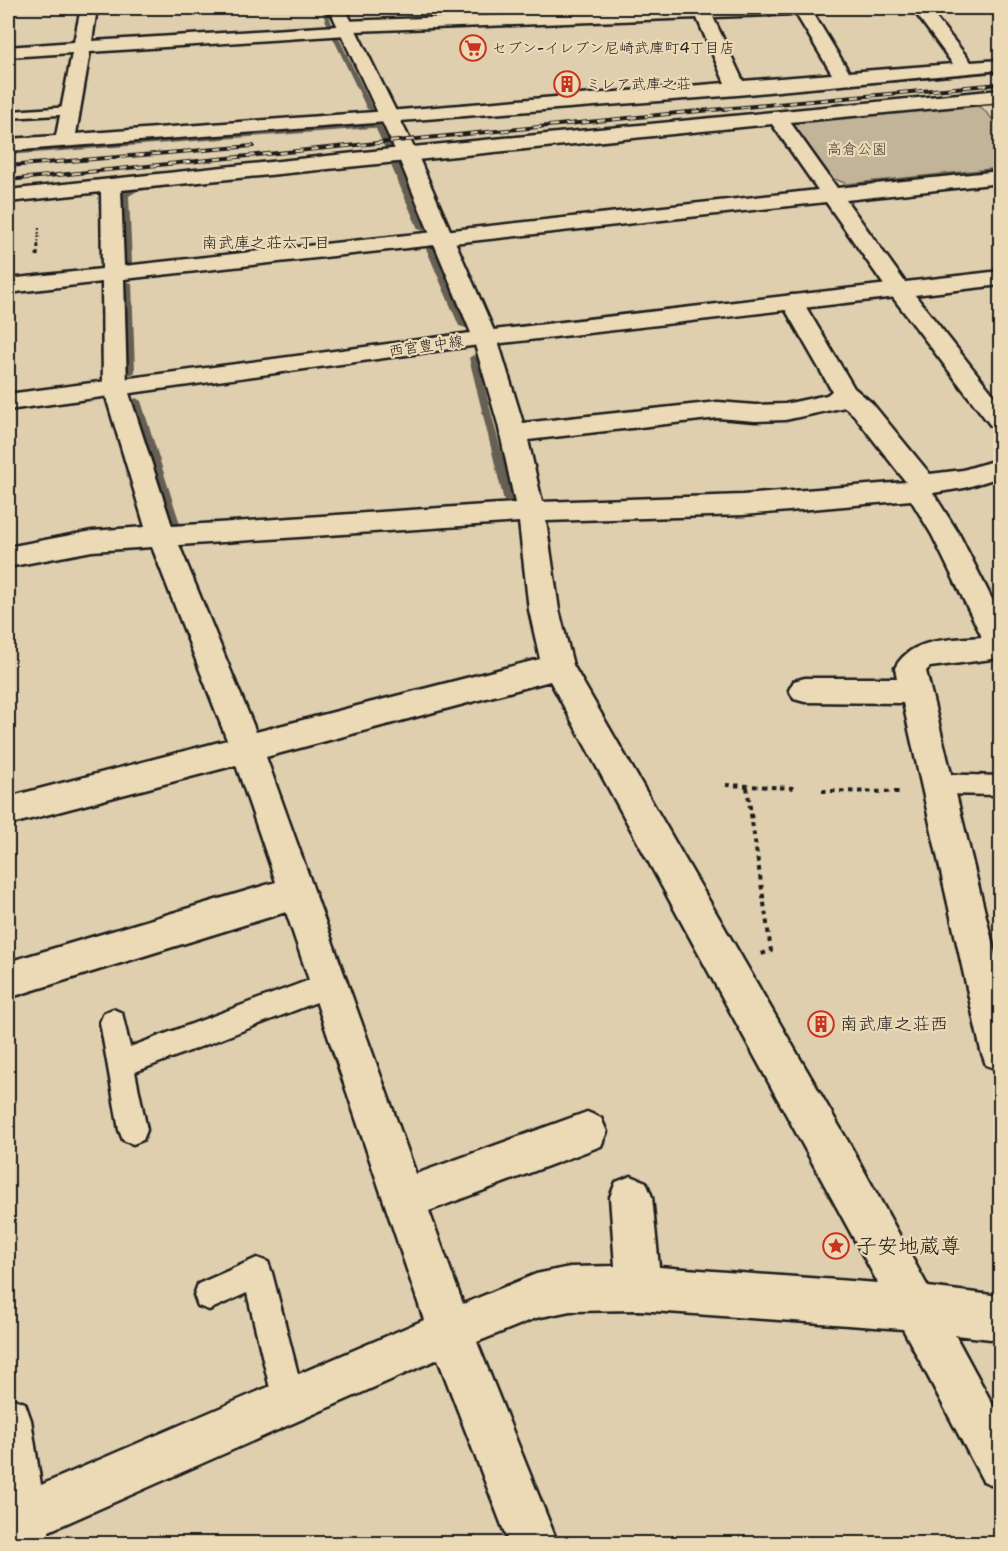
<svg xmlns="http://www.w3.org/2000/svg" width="1008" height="1551" font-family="'Shantell Sans','Klee One',sans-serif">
<rect width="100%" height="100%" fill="#dfcfae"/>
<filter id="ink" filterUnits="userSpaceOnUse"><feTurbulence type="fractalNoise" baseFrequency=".0167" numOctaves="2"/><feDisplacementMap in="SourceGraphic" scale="12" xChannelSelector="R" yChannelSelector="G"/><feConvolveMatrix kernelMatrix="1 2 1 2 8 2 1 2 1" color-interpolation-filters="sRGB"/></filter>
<g filter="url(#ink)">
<path fill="#c2b498" stroke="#6f685a" stroke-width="1.5" d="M973,104L982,108L1000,127V168L847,184L832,178L794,126L798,120Z"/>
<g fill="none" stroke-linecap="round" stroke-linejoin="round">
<path fill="#665f53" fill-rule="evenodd" d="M321,8H327L333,28L328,27Z
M336,36L339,38L373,109L372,110L367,109L333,38Z
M1000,69V73L813,90L810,88L813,86Z
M376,120L379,122L394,151L393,153H387L376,129L372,128L8,155V151L374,124L373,122Z
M391,161L398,163L426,229L425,231L418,229L390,163Z
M217,178L221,180L220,182L137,191L129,196L132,263L125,265L122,193L135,187Z
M426,244L433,246L467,326L466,328L459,326L425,246Z
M125,281L132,283L135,372L131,375L127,372Z
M473,355L477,358L514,501L509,504L504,501L469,358Z
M136,398L141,401L181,527L180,530L176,531L171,527L131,401Z"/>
<g stroke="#1c1c1c" stroke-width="5">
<path id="service" d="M500,8H511L516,19L514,21H506Z
M70,107L76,111L75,114L8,118V112L11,111Z
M937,774L1000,776V795L937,794L929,791L926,784L929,777Z
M331,972L340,975L344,984L340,993L135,1072L147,1130L143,1140L133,1144L123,1140L119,1130L100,1022L104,1013L113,1009L122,1013L130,1047Z
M257,1258L268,1262L272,1273L305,1401L300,1412L289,1417L278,1412L273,1401L247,1293L209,1310L198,1306L194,1295L198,1284Z"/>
</g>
<g stroke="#1c1c1c" stroke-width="5">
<path id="minor" d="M81,8H97L92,41L337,26L345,21L693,8H827L825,12L813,13L849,72L953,64L912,8H928L971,62L1000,60V70L737,95L8,151V139L56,136L72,53L8,57V47L74,42ZM796,14L832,74L743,81L713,17ZM697,18L725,83L388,111L76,134L90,52L347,35L355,31Z
M1000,90V102L790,122L837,188L1000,171V183L846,200L907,285L1000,403V428L991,426L891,295L826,202L124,279L127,387L172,526L515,503L498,424L473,338L477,333L485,331L493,333L497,338L523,423L718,402L755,405L785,404L827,395L832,391L781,302L784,297L792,295L800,297L803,302L854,388L872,403L930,474L963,470L1000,459V477L964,488L933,493L959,534L1000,615V658L930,667L926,671L1000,974V1070L986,1065L981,1051L903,703L805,702L794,699L789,690L794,681L805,678H897L895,668C911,637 951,640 982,637L932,535L911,500L743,515L546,521L559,610L573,665L850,1145L928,1287L1000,1296V1340L955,1335L1000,1418V1488L983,1481L903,1329L639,1310L570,1311L536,1318L477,1342L558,1544H509L438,1359L49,1531L51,1544H8V1397L25,1403L31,1420L41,1485L424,1320L286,912L8,998V962L276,882L236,765L8,825V797L227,740L152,547L92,551L8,567V547L92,531L145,527L103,387L102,282L8,293V279L102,269L101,192L8,202V190L392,149ZM772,124L818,190L124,266L121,190ZM845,407L854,415L906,482L743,495L542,502L528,440L718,418L755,421L785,420ZM519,522L529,610L540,659L256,732L179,545ZM550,681L878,1283L659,1267L652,1197L646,1182L631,1176L616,1182L610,1197L615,1266L570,1267L536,1274L463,1304L429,1211L601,1146L607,1132L601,1118L587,1112L416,1174L266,757Z"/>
</g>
<g stroke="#1c1c1c" stroke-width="5">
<path id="tertiary" d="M1000,271V285L485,345L477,343L473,338L477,333L485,331Z"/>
</g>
<g stroke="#1c1c1c" stroke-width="5">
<path id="secondary" d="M329,8H345L417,154L497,338L493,343L8,410V394L471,333L397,154Z"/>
</g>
<path stroke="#1c1c1c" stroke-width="2" stroke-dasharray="2 2" stroke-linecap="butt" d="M38,246L39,227"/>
<path stroke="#1c1c1c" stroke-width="3" stroke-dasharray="4 4" stroke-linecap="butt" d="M37,256L38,245"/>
<path stroke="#1c1c1c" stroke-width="4" stroke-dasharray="4.5 4.5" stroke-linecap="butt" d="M726,785L794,788
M747,787L771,951L761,954
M822,791L902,792"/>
<use href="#service" fill="#ecdab7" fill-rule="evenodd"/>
<use href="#minor" fill="#ecdab7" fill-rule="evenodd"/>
<use href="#tertiary" fill="#ecdab7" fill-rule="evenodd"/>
<use href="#secondary" fill="#ecdab7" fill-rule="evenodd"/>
<g stroke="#1c1c1c" stroke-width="4">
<path id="rail" d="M8,166L253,146
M8,180L678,113L1000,84"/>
</g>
<use href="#rail" stroke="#ecdab7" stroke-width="2" stroke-dasharray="8" stroke-linecap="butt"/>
</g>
</g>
<defs>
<g id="supermarket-ring" transform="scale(1.35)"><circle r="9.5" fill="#ecdab7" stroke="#c8321e" stroke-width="1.5"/><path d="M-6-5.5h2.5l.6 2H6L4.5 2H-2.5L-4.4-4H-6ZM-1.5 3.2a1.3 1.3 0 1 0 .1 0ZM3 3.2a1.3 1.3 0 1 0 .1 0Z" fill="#c8321e"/></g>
<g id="building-ring" transform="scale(1.35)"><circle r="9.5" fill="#ecdab7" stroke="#c8321e" stroke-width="1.5"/><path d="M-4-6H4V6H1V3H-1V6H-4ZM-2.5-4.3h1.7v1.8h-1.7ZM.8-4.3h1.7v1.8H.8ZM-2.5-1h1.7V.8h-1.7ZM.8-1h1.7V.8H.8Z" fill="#c8321e"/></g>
<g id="sight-ring" transform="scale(1.35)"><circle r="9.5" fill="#ecdab7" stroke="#c8321e" stroke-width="1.5"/><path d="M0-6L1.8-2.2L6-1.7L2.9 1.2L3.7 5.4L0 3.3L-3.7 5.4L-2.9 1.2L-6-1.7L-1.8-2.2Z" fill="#c8321e"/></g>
</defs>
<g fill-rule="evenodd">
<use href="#supermarket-ring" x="473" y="48"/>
<use href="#building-ring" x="567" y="84"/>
<use href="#building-ring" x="821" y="1024"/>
<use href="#sight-ring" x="836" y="1246"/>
</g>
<g text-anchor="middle" stroke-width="4.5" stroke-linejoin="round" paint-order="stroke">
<g font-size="15" fill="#1c1c1c" stroke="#ecdab7" text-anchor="start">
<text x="492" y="53">セブン-イレブン尼崎武庫町4丁目店</text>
<text x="586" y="89">ミレア武庫之荘</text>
</g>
<g font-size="15" fill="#46423b" stroke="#ecdab7">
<text x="857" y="154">高倉公園</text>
</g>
<g font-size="15" fill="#1c1c1c" stroke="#ecdab7">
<text transform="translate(426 346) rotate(-8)" y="5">西宮豊中線</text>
</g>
<g font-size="16" fill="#1c1c1c" stroke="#ecdab7">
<text x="266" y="248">南武庫之荘六丁目</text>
</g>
<g font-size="18" fill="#1c1c1c" stroke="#ecdab7" text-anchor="start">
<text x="840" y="1030">南武庫之荘西</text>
</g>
<g font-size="21" fill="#1c1c1c" stroke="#ecdab7" text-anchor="start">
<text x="856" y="1253">子安地蔵尊</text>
</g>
</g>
<rect width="1008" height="1551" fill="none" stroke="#ecdab7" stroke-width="30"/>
<rect x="15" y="15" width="978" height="1521" fill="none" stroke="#1c1c1c" stroke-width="2" filter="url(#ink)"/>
</svg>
